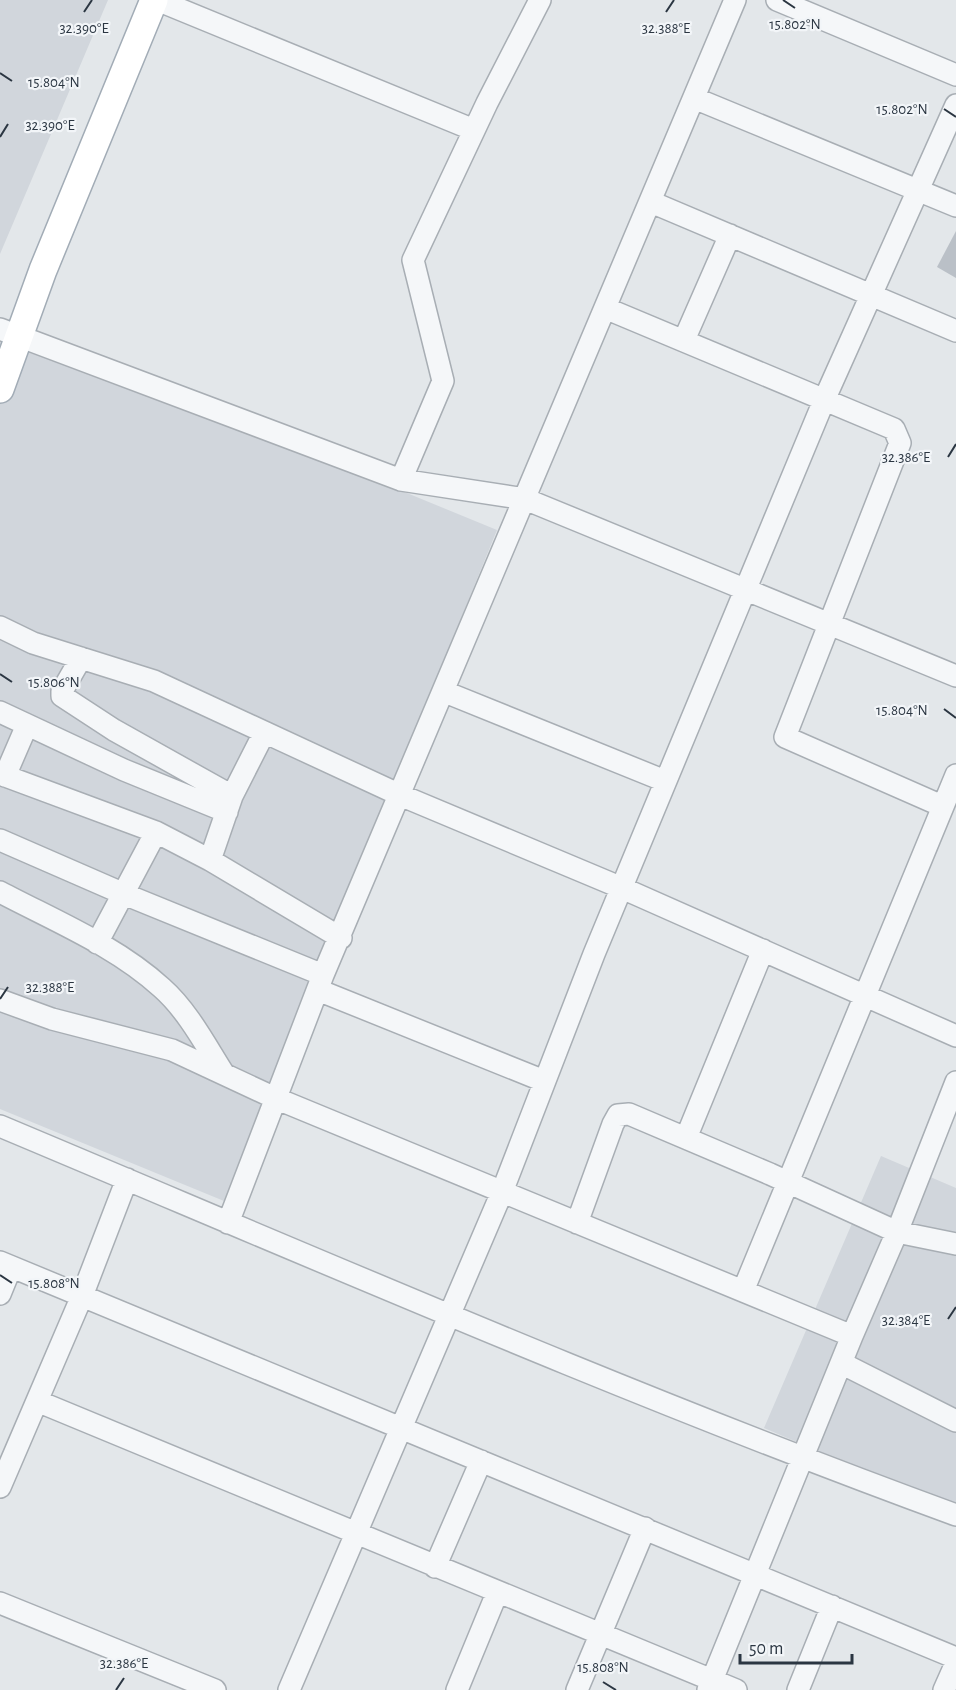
<svg xmlns="http://www.w3.org/2000/svg" width="956" height="1690" font-family="'Alegreya Sans',sans-serif">
<rect width="100%" height="100%" fill="#e3e7ea"/>
<path fill="#d1d6dc" d="M0,0H108L0,254Z
M0,326L497,530L224,1201L0,1109Z
M881,1156L956,1188V1510L764,1428Z"/>
<path fill="#bac0c7" d="M956,231V278L937,267Z"/>
<g fill="none" stroke-linecap="round" stroke-linejoin="round">
<g stroke="#a8aeb4" stroke-width="24">
<path id="minor" d="M157,0L474,130
M777,0L956,75
M694,98L956,206
M651,202L956,331
M605,308L894,429L900,443L785,737L942,806
M0,329L401,480L525,499L956,676
M684,340L730,235
M401,480L443,381L413,260L487,103L540,0
M0,627L33,643L154,681L400,795L622,888L956,1036
M81,658L62,691V696L114,730L232,796
M445,692L665,781
M0,712L124,770L227,812
M0,774L156,832L210,860L341,938
M5,776L27,725
M0,840L124,894L323,975
M210,860L232,796L264,733
M0,892C55,921 116,946 162,988C188,1011 206,1046 224,1074
M97,943L156,832
M318,990L544,1081
M0,1000L52,1019L172,1050L275,1098L852,1336
M0,1126C317,1259 633,1397 956,1515
M686,1138L763,950
M228,1223L323,975L735,0
M577,1223L613,1124L618,1115L629,1114L770,1174L897,1232L956,1244
M0,1262L956,1658
M743,1291L956,775
M0,1294L11,1267
M841,1363L956,1421
M37,1401L736,1690
M0,1487L82,1296L127,1179
M435,1567L481,1461
M0,1603L215,1690
M289,1690L502,1192L594,954L825,398L956,105
M457,1690L497,1593
M577,1690L645,1528
M708,1690L852,1336L897,1232L956,1082
M798,1690L832,1606
M944,1690L956,1663"/>
</g>
<g stroke="#a2acb6" stroke-width="30">
<path id="major" d="M0,389L43,270L154,0"/>
</g>
<use href="#minor" stroke="#f5f7f9" stroke-width="21"/>
<use href="#major" stroke="#fff" stroke-width="27"/>
</g>
<path fill="none" stroke="#2b3642" stroke-width="2" d="M783,0L795,8M84,12L92,0M666,12L674,0M0,73L12,81M944,109L956,117M0,137L8,124M948,457L956,444M0,674L12,682M944,709L956,718M0,999L8,987M0,1275L12,1283M948,1319L956,1307M603,1682L616,1690M116,1690L124,1678"/>
<g font-size="15" text-anchor="middle" fill="#2b3642" stroke="#f2f5f8" stroke-width="4.5" stroke-linejoin="round" paint-order="stroke">
<text x="795" y="29">15.802°N</text>
<text x="84" y="33">32.390°E</text>
<text x="666" y="33">32.388°E</text>
<text x="54" y="87">15.804°N</text>
<text x="902" y="114">15.802°N</text>
<text x="50" y="130">32.390°E</text>
<text x="906" y="462">32.386°E</text>
<text x="54" y="687">15.806°N</text>
<text x="902" y="715">15.804°N</text>
<text x="50" y="992">32.388°E</text>
<text x="54" y="1288">15.808°N</text>
<text x="906" y="1325">32.384°E</text>
<text x="124" y="1668">32.386°E</text>
<text x="603" y="1672">15.808°N</text>
</g>
<path d="M740 1654v9h112v-9" fill="none" stroke="#2b3642" stroke-width="3"/>
<text x="749" y="1654" font-size="18" fill="#2b3642" stroke="#f2f5f8" stroke-width="4.5" paint-order="stroke">50 m</text>
</svg>
